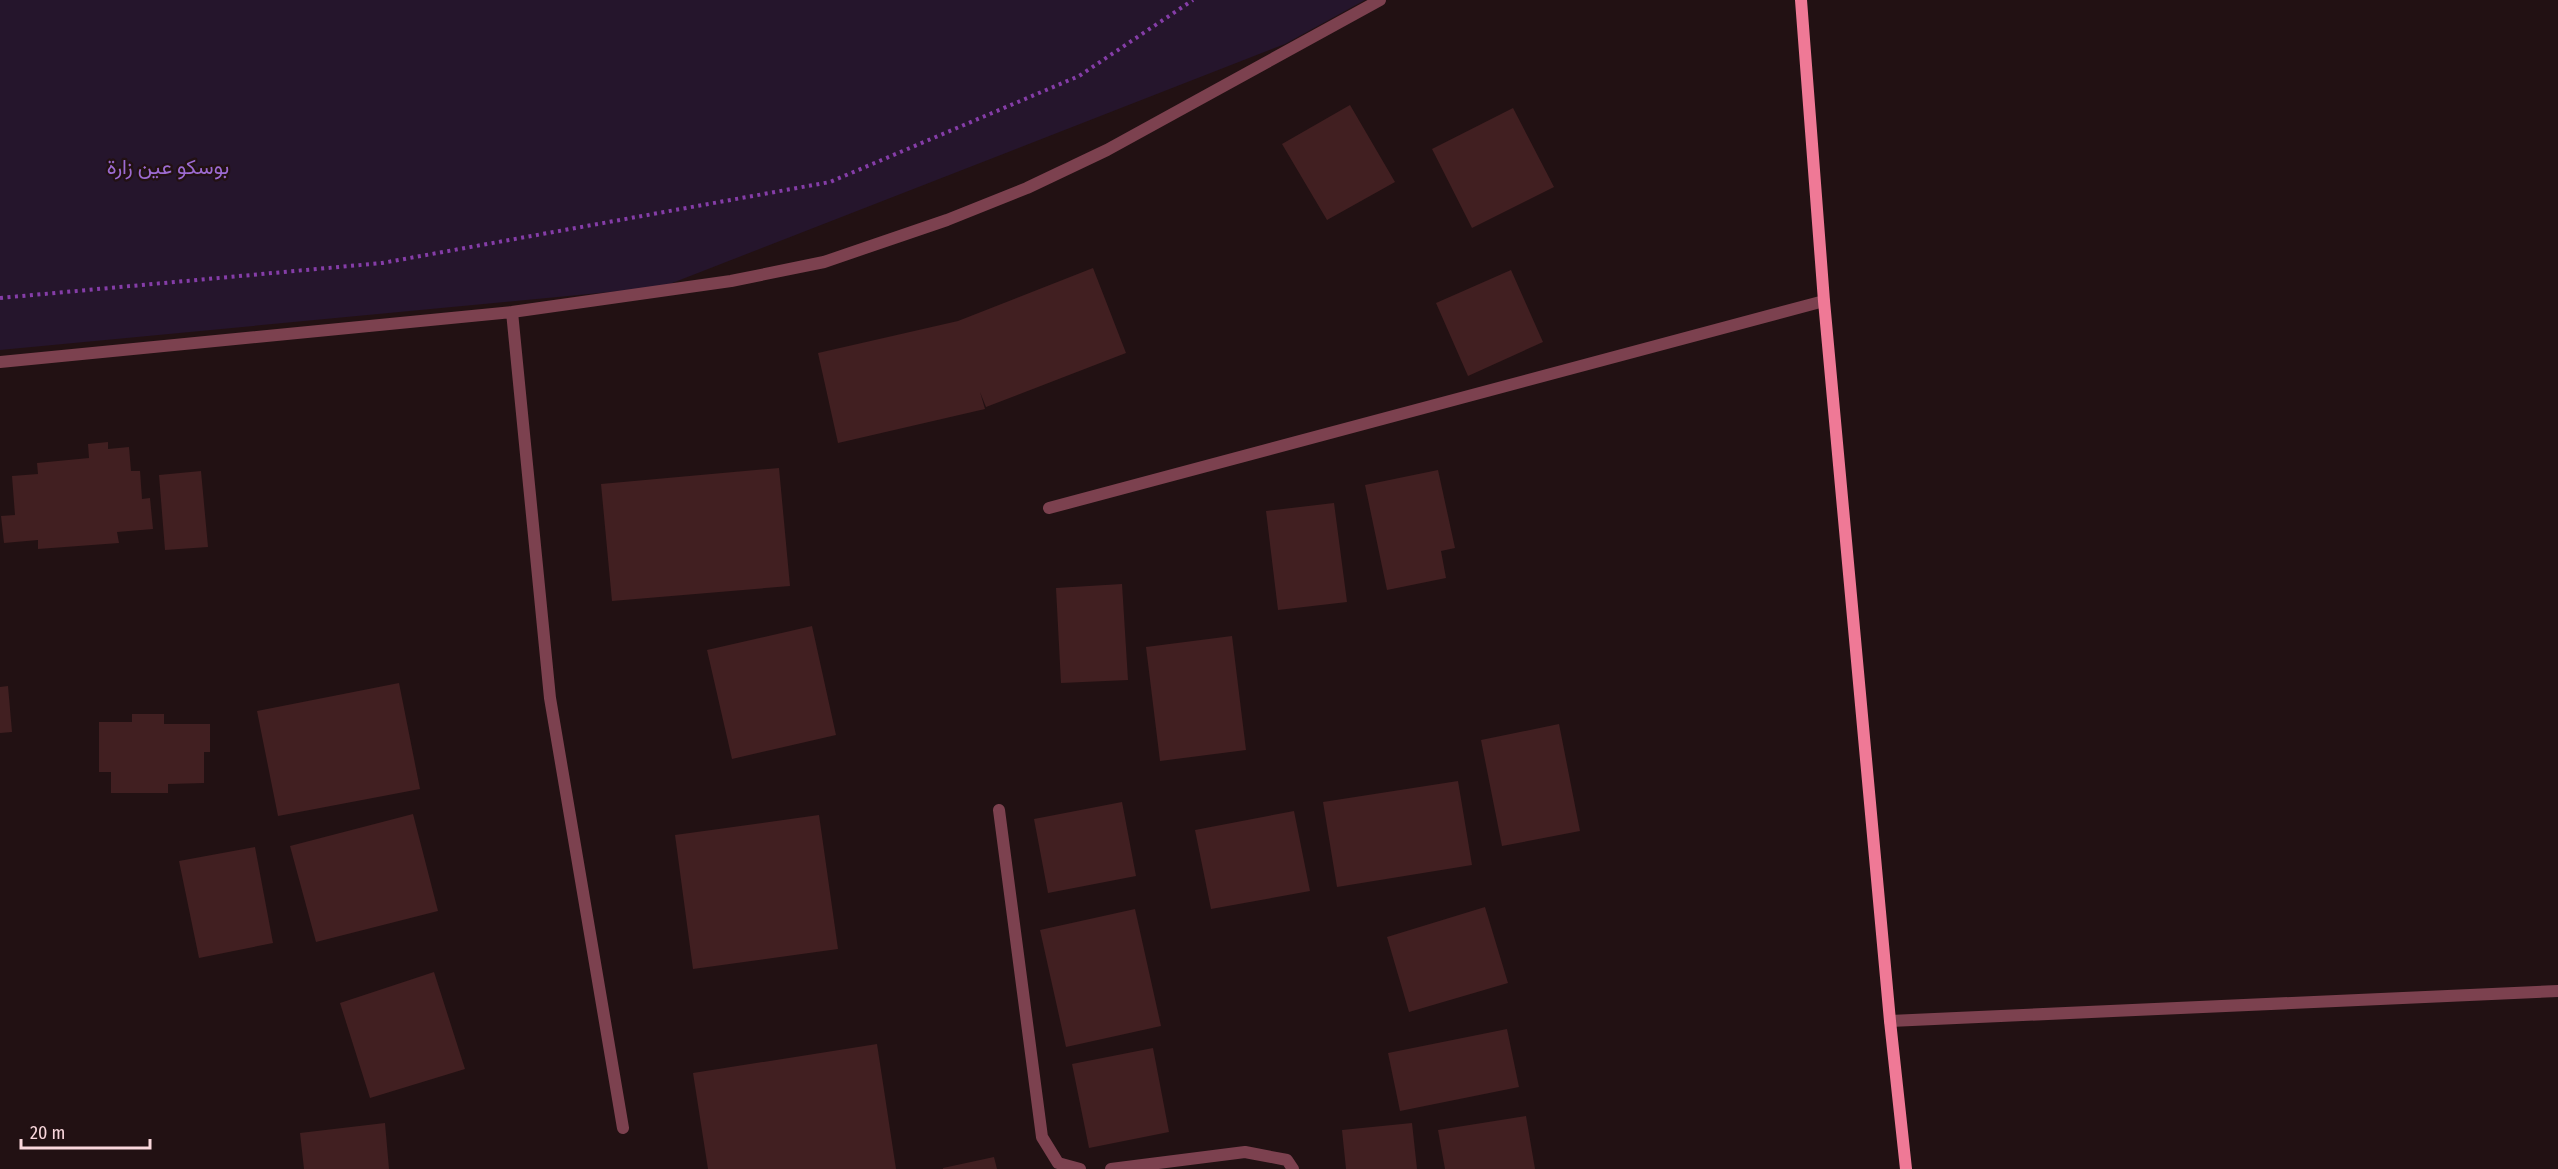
<svg xmlns="http://www.w3.org/2000/svg" width="2558" height="1169" font-family="'Fira Sans Condensed',Vazirmatn,sans-serif">
<rect width="100%" height="100%" fill="#221113"/>
<path fill="#25152c" d="M0,0H1365L1285,44L662,287L0,350Z"/>
<path fill="#411f21" d="M1350,105L1395,182L1327,220L1282,144Z
M1513,108L1554,187L1472,228L1432,149Z
M1093,268L1126,353L986,407L980,392L985,409L838,443L818,353L958,321Z
M1511,270L1543,342L1468,376L1436,303Z
M108,442V449L129,447L131,471H140L142,499L150,498L153,529L117,532L119,543L38,549V540L4,543L1,516L15,515L12,476L38,474L37,463L89,458L88,444Z
M779,468L790,586L612,601L601,484Z
M1438,470L1455,548L1441,551L1446,578L1387,590L1365,485Z
M201,471L208,547L165,550L159,475Z
M1334,503L1347,602L1278,610L1266,511Z
M1122,584L1128,680L1061,683L1056,588Z
M812,626L836,735L732,759L707,650Z
M1232,636L1246,750L1160,761L1146,647Z
M399,683L420,789L278,816L257,711Z
M8,686L12,732L0,733V687Z
M132,714H164V724H210V752H204V783L168,784V793H111V772H99V722H132Z
M1559,724L1580,831L1502,846L1481,740Z
M1458,781L1472,865L1337,887L1323,802Z
M1122,802L1136,876L1048,893L1034,819Z
M1294,811L1310,891L1211,909L1195,830Z
M413,814L438,911L316,942L290,846Z
M819,815L838,949L693,969L675,835Z
M255,847L273,943L199,958L179,861Z
M1485,907L1508,983L1409,1012L1387,937Z
M1135,909L1161,1026L1066,1047L1040,930Z
M434,972L465,1069L370,1098L340,1003Z
M1507,1029L1519,1087L1400,1111L1388,1053Z
M877,1044L896,1169H708L693,1073Z
M1153,1048L1169,1132L1089,1148L1072,1064Z
M1526,1116L1535,1169H1445L1438,1130Z
M385,1123L389,1169H304L300,1133Z
M1412,1123L1417,1169H1346L1342,1130Z
M994,1157L997,1169H943V1168Z"/>
<g fill="none" stroke-linecap="round" stroke-linejoin="round">
<path stroke="#853da8" stroke-width="4" stroke-dasharray="3 4.5" stroke-linecap="butt" d="M0,298L382,263L830,182L1079,76L1193,0"/>
<path stroke="#7c414f" stroke-width="12" d="M512,312L550,698L623,1128
M0,362L512,312L731,281L824,262L947,220L1027,188L1107,150L1380,0
M1049,508L1824,301
M999,810L1042,1137L1058,1163L1080,1169
M1890,1021L2558,991
M1111,1169L1245,1152L1287,1160L1293,1169"/>
<path stroke="#ef7996" stroke-width="12" d="M1801,0L1824,301L1890,1021L1906,1169"/>
</g>
<g text-anchor="middle" stroke-width="4.5" stroke-linejoin="round" paint-order="stroke">
<g font-size="21" fill="#9d6bd2" stroke="#221113">
<text x="168" y="174">بوسكو عين زارة</text>
</g>
</g>
<path d="M21 1139v9h129v-9" fill="none" stroke="#fad7dc" stroke-width="3"/>
<text x="30" y="1139" font-size="18" fill="#fad7dc" stroke="#221113" stroke-width="4.5" paint-order="stroke">20 m</text>
</svg>
